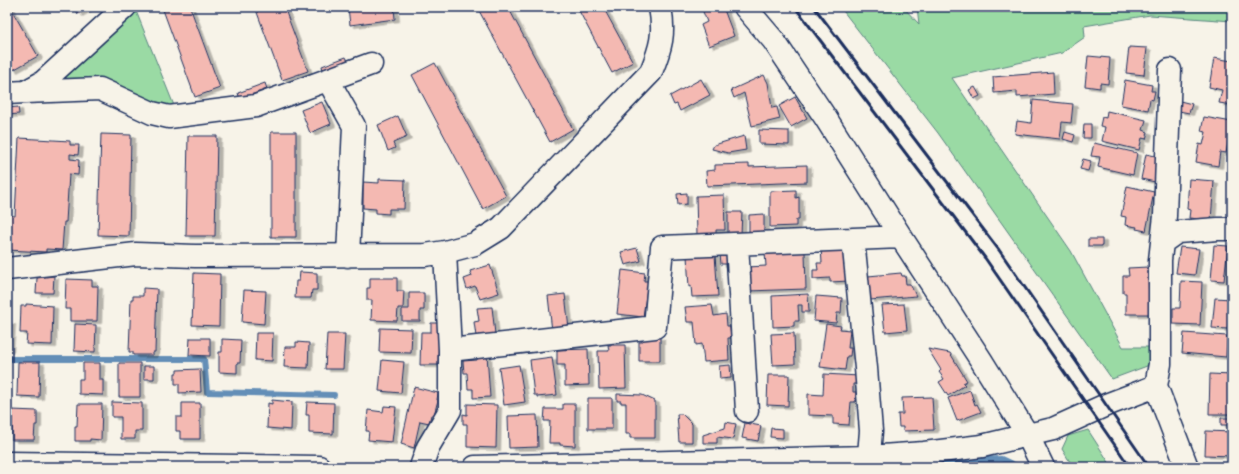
<svg xmlns="http://www.w3.org/2000/svg" width="1239" height="474" font-family="'Patrick Hand',sans-serif">
<defs>
<filter id="shadow"><feDropShadow dx="4.5" dy="2.5" stdDeviation="0" flood-color="#0004"/></filter>
</defs>
<rect width="100%" height="100%" fill="#f7f3e8"/>
<filter id="ink" filterUnits="userSpaceOnUse"><feTurbulence type="fractalNoise" baseFrequency=".025" numOctaves="2"/><feDisplacementMap in="SourceGraphic" scale="8" xChannelSelector="R" yChannelSelector="G"/><feConvolveMatrix kernelMatrix="1 2 1 2 8 2 1 2 1" color-interpolation-filters="sRGB"/></filter>
<g filter="url(#ink)">
<path fill="#9adaa4" stroke="#5a8481" d="M840,7H903L919,24L917,7H961V10L962,7H1232V21L1150,15L1084,26L1085,37L1062,53L952,78L1071,251L1123,347H1155L1147,366L1112,379L938,133Z
M136,11L175,108L62,84L61,77Z
M1088,430L1112,467H1073L1062,449L1068,436Z"/>
<g fill="none" stroke-linecap="round" stroke-linejoin="round">
<path stroke="#638eb7" stroke-width="6" d="M7,359H204L207,392L334,395
M938,462L1001,459L1014,465L1015,467"/>
</g>
<path fill="#f4b9b2" stroke="#1b2f5e" filter="url(#shadow)" d="M7,7H10L38,56L13,70L7,59Z
M74,7H90L78,14Z
M162,7H190L220,88L195,97Z
M255,7H284L308,71L282,80Z
M348,7H394L395,19L350,25Z
M477,7H508L573,129L550,142Z
M577,7H603L633,62L612,73Z
M707,7H723L734,36L709,46L701,25L707,22L702,9Z
M1129,47L1147,48L1144,75L1126,73Z
M1088,56L1110,58L1108,84L1100,83V88L1085,86Z
M346,57L348,61L323,70L322,66Z
M1214,58L1232,61V105L1219,103L1222,90L1209,87Z
M435,63L506,196L483,209L412,75Z
M1053,72L1054,94L1017,97V91L994,93L993,77Z
M764,75L768,83L772,108L777,107L780,119L752,126L744,93L734,98L731,90Z
M701,79L710,95L680,111L677,104L674,105L670,96Z
M1125,80L1152,85L1151,91H1155L1153,100L1150,99L1148,110L1121,105Z
M265,83L267,89L240,99L238,93Z
M975,87L980,96L974,99L969,90Z
M795,97L807,118L791,127L779,106Z
M1033,100L1073,104L1071,123L1062,122L1060,139L1015,134L1017,121L1031,123Z
M1180,101L1192,104L1189,113L1179,111Z
M322,102L331,124L310,133L301,110Z
M18,107L19,114L7,115V108Z
M1107,111L1146,120L1143,130L1148,132L1146,139L1142,138L1139,150L1102,141L1105,127L1100,126L1102,117L1106,118Z
M398,116L407,137L393,143L395,148L388,151L378,125Z
M1204,117L1232,122L1226,153L1220,152L1218,166L1196,162L1199,144L1203,145L1206,132L1201,131Z
M1084,124H1091V138H1083Z
M759,130L789,131V145L759,144Z
M271,132H296V237H271Z
M1065,132L1075,135L1073,142L1063,139Z
M101,134L131,135L129,236L98,235Z
M188,136H217L215,236H186Z
M744,136L746,150L728,153L712,149L714,145Z
M19,138L70,141V145H79L78,155L70,154V159L79,160L78,175L69,174L66,222H64L62,250L46,249V252L7,250V215L15,216Z
M1094,143L1137,153L1133,175L1098,167L1100,157L1091,156Z
M1146,154L1160,157V183L1141,179Z
M1083,159L1091,161L1088,171L1080,169Z
M749,164V167L807,165V182L707,186L706,171L715,170V165Z
M379,179L405,180L404,209H389V214L376,213V209L363,208V182L379,183Z
M1189,179L1214,181L1211,220L1189,218L1190,210L1187,209Z
M1127,186L1154,192L1146,231L1136,229L1137,227L1125,225L1126,217L1121,216Z
M796,190V198L799,197V220H796V226L770,227V191Z
M687,193V204L678,205L677,194Z
M724,195L725,230H716V235H697L696,196Z
M728,212H742L741,234H728Z
M764,214V233H749V215Z
M1088,239H1102V246H1088Z
M1214,245L1228,246L1224,281L1211,280Z
M845,246L849,281L830,282V278L813,279V270H818L817,263H822L821,248Z
M1180,247L1199,249L1195,275L1176,273Z
M637,248L641,261L625,265L621,252Z
M805,252L806,289L748,291L747,267L766,266L765,253Z
M727,253L728,264H721L720,254Z
M715,255L718,296L692,297L691,286L689,287L687,256Z
M490,265L499,293L480,299L475,286L467,289L464,279L472,276L470,271Z
M1148,267L1149,314H1126V293H1123V276H1129L1128,268Z
M622,270L645,273L644,281H648L643,317L617,314Z
M300,272L317,273V290H312L311,298H295L296,281H299Z
M194,273L220,274L219,326L192,325Z
M901,273L902,276H905L906,284H910L916,296L870,300L868,276Z
M54,276L53,293H36L37,278Z
M370,278H397V291H404L403,308H398L397,321L371,320L372,300H367V288H370Z
M66,279L92,280V286H98L97,321H70V309H65Z
M1181,281L1202,282L1200,325L1173,324V308H1180Z
M143,288L157,289L155,352H153V355H133V352H129L131,299H133V296H143Z
M244,290L266,291L264,324L242,322Z
M409,293H424V310H420V321H402V309H409Z
M565,294L569,329L552,331L548,296Z
M808,294L809,312H802V305H798L799,321H794V326L773,327L772,296Z
M816,296L842,298L841,313H837L836,323L814,321Z
M1215,298L1231,299L1228,329L1212,328Z
M26,304L53,306L52,345L26,344L27,333H20L21,306H26Z
M904,304L907,330L885,332L882,305Z
M712,305L714,316L726,314L727,326H730L731,338H728L729,360L704,362L702,344L696,345L694,322H687L685,307Z
M492,307L495,334L476,336L474,322L479,321L477,308Z
M7,322H11L9,350H7Z
M431,323H439L438,365H420L421,332H431Z
M75,324L96,325L95,352L74,351Z
M826,324L841,326L840,329L850,330L848,348H851L850,356H847L845,370L820,367Z
M380,328L412,329L411,353L379,352Z
M256,333H273L272,361L255,360Z
M794,333L795,364L773,365L771,334Z
M1184,333L1227,336L1226,357L1182,353Z
M327,334H345L343,369H325Z
M642,337H660V361H639V342H642Z
M190,338H210V356L189,355Z
M1232,338V361L1230,360Z
M222,339L241,340L240,363H237V373L219,372V352H222Z
M296,342L309,343L308,368L284,367L285,347H296Z
M608,345H625L626,388L599,389L598,351H609Z
M588,349L589,385L565,386V365H557V350Z
M928,349L950,353L967,381L963,383L965,385L948,396L939,382L944,379L939,372L941,370Z
M487,355L490,397L473,398V389H468L467,373H464L463,361L477,360V356Z
M552,357L557,395L537,397V395H534L530,360Z
M382,360L404,362L401,393L379,391Z
M18,362H40L39,397L17,396Z
M83,363H100V380H103V395L79,394V379H83Z
M119,363H140V397H119Z
M519,365L525,402L504,405L499,368Z
M730,365L731,378L720,379L719,366Z
M144,366H154V379H144Z
M200,369L201,392L179,393V384H175V373H177V370Z
M824,374L859,376V384H853V392H856L855,402H851L849,425L833,424V416L808,415V394L823,395Z
M1210,374L1232,375V414H1209Z
M768,375H789L788,406L767,405Z
M414,387L438,393L437,400H438L434,415H431L429,423L420,421L414,448L401,444Z
M970,390L975,405L977,404L981,412L957,421L948,398Z
M617,394L642,395L655,401V438H630V434H626V403H621V401H617Z
M932,397L934,430L903,431V427H899L898,414H903L902,398Z
M588,398H612V429H588Z
M272,400L292,402L291,430L267,428L268,403L272,404Z
M112,402L142,403V431H135V439H121V417H112Z
M307,402L334,403L333,434L309,433V415H306Z
M182,403H200V439H180V431H176V417H182Z
M78,404H102L101,440L90,439V441H75V426H77Z
M467,404L497,405L496,448L467,447V424H463V414L467,415Z
M563,404H575V446L560,445V443H549L550,421H544L545,409H563Z
M384,406L396,407L392,442L368,440L369,431H366L368,410L383,412Z
M12,410L37,411V425H35L34,440H12Z
M677,414H682L692,424V442H679Z
M537,415L538,447L509,448L508,416Z
M1221,418H1232V425H1221Z
M726,422L736,424L733,439L717,437V443H703V435L725,428Z
M745,423L761,426L758,441L742,438Z
M771,428L783,429V438L770,437Z
M1206,431L1232,432V456L1205,455Z"/>
<g fill="none" stroke-linecap="round" stroke-linejoin="round">
<g stroke="#1b2f5e" stroke-width="25">
<path id="minor" d="M745,7L774,41L825,117L901,237L981,360L1027,434L1043,467
M1170,70L1165,216L1160,260V364L1156,386L1187,467
M328,80L354,126L348,256
M25,92L100,89L152,113L169,117L256,106L371,64
M7,93L25,92L43,82L125,7
M853,239L866,368L871,431L868,467
M1163,242L1177,232L1218,229H1232
M737,244L747,411
M7,269L136,254L195,256L425,255L445,252L475,244L501,228L651,72C661,47 665,34 660,7
M450,350L655,327L662,247L901,237
M7,463L319,467
M421,467L428,447L450,410V350L445,252
M475,467L868,457L924,453L982,446L1053,429L1106,405L1156,386"/>
</g>
<use href="#minor" stroke="#f7f3e8" stroke-width="22"/>
<path stroke="#1b2f5e" stroke-width="3" d="M795,7L985,258L1130,467
M814,7L999,250L1149,467"/>
</g>
</g>
<rect width="1239" height="474" fill="none" stroke="#f7f3e8" stroke-width="24"/>
<rect x="12" y="12" width="1215" height="450" fill="none" stroke="#1b2f5e" stroke-width="1.5" filter="url(#ink)"/>
</svg>
